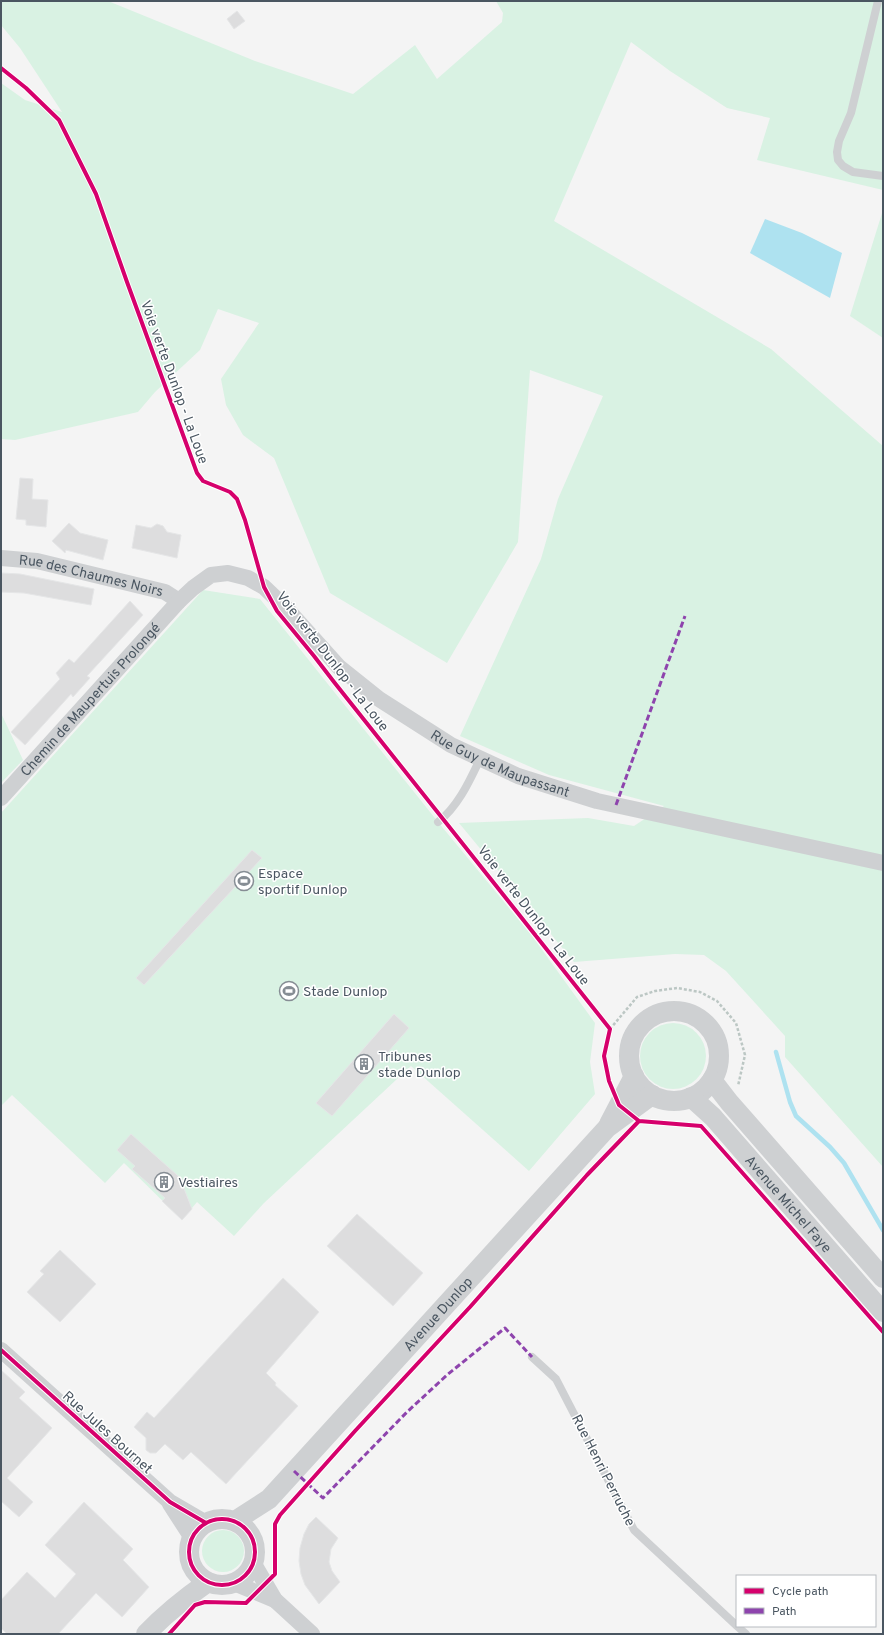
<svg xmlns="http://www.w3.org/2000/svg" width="884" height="1635" font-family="Overpass,sans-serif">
<rect width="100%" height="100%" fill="#f4f4f4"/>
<path fill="#d9f2e3" d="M1,1H108L255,61L353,94L415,45L437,79L502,22L503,13L496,1H883V190L757,160L770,118L727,108L670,71L631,42L554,221L771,349L883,446V1167L785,1057V1036L726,971L704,955L675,954L574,962L459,823L588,818L634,826L664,806L549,775L460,736L541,559L558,499L603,396L530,370L518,542L447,663L330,593L274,458L243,435L226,405L221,379L259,323L218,309L200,350L155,392L138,412L15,440L1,439V83L25,100L62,112L20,48L1,25Z
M883,210V338L850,316Z
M203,590L260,599L438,822L532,936L595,1023L590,1062L595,1094L529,1171L411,1066L264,1203L234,1236L197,1202L182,1220L124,1163L105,1183L12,1095L1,1106V813Z
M1,713L23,760L1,783Z
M640 1056a33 33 0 1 1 66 0a33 33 0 1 1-66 0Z
M202 1551a21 21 0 1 1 42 0a21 21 0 1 1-42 0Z"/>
<path fill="#aee2f0" d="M765,219L802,233L842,253L830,298L750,253Z"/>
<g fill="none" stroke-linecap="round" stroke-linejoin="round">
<path stroke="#aee2f0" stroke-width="4.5" d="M776,1052L790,1102L796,1116L830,1147L844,1163L883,1230"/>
</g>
<path fill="#ddddde" stroke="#e5e6e7" d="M237,11L245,21L234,29L227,19Z
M20,478L33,479L32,499L48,500L46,527L26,525V520L16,519Z
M69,523L80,533L108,540L103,560L66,550L65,553L52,541Z
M157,524L163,526L167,532L181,535L177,558L132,548L136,525L151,528Z
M1,573L20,574L94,589L91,605L24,593L1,592Z
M130,601L143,615L87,676L90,678L73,697L71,694L25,745L11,732L60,679L56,673L69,659L74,663Z
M252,850L262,858L144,985L136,978Z
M394,1014L409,1028L332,1116L316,1103Z
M131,1134L186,1183L183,1186L192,1209L182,1220L162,1201L165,1198L132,1169L135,1166L117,1150Z
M357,1214L423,1273L393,1306L327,1246Z
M60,1250L96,1284L60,1322L27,1292L44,1274L40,1271Z
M283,1278L319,1312L266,1373L276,1383L275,1385L298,1406L226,1484L191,1452L183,1460L165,1444L156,1453H150L146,1450V1438L134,1427L147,1412L154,1418Z
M1,1370L25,1392L19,1398L52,1428L7,1478L33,1502L19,1517L1,1501Z
M84,1502L133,1549L123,1560L149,1587L122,1617L96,1593L58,1634H7L1,1628V1600L27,1572L55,1598L76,1574L45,1545Z
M316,1517L338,1538L331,1549L329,1562L332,1571L340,1582L319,1604L305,1585L301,1574L299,1561L300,1548L304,1534L309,1524Z"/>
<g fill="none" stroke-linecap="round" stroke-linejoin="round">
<path stroke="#bcc7c4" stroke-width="2.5" stroke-dasharray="3 2" stroke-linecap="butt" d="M610,1029L637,997L655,991L677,988L700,992L717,1001L736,1023L745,1055L738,1086"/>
<path stroke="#ced0d2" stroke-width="8" d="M878,1L851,113L839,141L837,152L838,160L843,166L853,172L883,176
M438,822C458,807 470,780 480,759
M532,1357L556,1379L634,1530L737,1626
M737,1626L746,1634"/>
<g stroke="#ced0d2" stroke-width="16">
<path id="s1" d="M1,558L37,561L165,592L179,601"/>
<path id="s2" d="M1,798L179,601L193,588L211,575L228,573L248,578L264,587L286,608L339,667L379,699L451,745L518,776L597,801L883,863"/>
<path d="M1,1350L170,1502L206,1523"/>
<path d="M170,1504L192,1538"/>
<path d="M254,1564L275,1600L312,1634"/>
<path d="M234,1583L275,1600"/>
</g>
<g stroke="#ced0d2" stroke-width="20">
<circle cx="674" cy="1056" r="45"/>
<path d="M712,1080L729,1102L883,1278"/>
<path id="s3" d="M691,1097L713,1117L883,1312"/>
<path d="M609,1124L634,1076"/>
<circle cx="222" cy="1552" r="33"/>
<path id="s4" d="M235,1521L269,1499L607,1128L652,1095"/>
<path d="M146,1634C165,1614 185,1598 208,1582"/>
</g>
<path stroke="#8e44ad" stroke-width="3" stroke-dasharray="6 3" stroke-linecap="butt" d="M616,805L685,616
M294,1471L323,1498L407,1412L447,1375L505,1328L532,1357"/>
<g stroke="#fff" stroke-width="6">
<path id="cycleway" d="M1,68L26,88L59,120L96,194L127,282L197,473L203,481L230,492L237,499L245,520L264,587L277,611L314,656L334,682L610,1029L604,1056L609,1081L619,1105L639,1121L701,1126L883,1332
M1,1350L170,1502L206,1523
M189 1552a33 33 0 1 1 66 0a33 33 0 1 1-66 0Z
M169,1634L195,1605L205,1602L246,1603L275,1574V1524L280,1515L355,1431L470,1307L587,1175L639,1121"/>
</g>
<use href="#cycleway" stroke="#d6006c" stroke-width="4"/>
</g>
<defs>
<g id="stadium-ring" transform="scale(1)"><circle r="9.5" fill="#fff" stroke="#868d94" stroke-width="1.5"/><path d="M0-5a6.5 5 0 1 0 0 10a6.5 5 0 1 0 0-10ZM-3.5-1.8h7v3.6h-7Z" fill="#868d94"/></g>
<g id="building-ring" transform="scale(1)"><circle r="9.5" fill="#fff" stroke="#868d94" stroke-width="1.5"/><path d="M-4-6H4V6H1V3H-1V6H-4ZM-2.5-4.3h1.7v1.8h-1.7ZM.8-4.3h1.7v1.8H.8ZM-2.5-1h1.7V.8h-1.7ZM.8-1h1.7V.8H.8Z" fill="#868d94"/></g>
</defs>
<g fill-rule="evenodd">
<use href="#stadium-ring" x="244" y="881"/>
<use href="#stadium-ring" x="289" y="991"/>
<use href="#building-ring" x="364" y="1064"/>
<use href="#building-ring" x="164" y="1182"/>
</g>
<g text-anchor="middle" stroke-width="3" stroke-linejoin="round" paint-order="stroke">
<g font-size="14" fill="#4a5661" stroke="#fff">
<text transform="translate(175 382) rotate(70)" y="5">Voie verte Dunlop - La Loue</text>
<text dy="5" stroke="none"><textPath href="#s1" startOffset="92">Rue des Chaumes Noirs</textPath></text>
<text transform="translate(333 661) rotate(52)" y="5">Voie verte Dunlop - La Loue</text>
<text dy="5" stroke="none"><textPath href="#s2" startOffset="133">Chemin de Maupertuis Prolongé</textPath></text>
<text dy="5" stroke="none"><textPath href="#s2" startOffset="662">Rue Guy de Maupassant</textPath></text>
<text transform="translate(534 915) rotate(52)" y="5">Voie verte Dunlop - La Loue</text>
<text dy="5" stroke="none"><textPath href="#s3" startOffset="145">Avenue Michel Faye</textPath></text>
<text dy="5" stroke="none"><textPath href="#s4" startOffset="291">Avenue Dunlop</textPath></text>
<text transform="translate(108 1432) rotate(42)" y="5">Rue Jules Bournet</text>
<text transform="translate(604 1470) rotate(63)" y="5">Rue Henri Perruche</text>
</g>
<g font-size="14" fill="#4a5661" stroke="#fff" text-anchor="start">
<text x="258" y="878">Espace<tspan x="258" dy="16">sportif Dunlop</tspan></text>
<text x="303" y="996">Stade Dunlop</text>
<text x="378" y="1061">Tribunes<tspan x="378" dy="16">stade Dunlop</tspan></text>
<text x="178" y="1187">Vestiaires</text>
</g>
</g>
<rect width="884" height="1635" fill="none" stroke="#4a5661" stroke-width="4"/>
<rect x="736" y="1575" width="140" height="52" fill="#ffffff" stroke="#b7bbc0"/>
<rect x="744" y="1588" width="20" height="6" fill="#d6006c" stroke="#b7bbc0"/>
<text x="772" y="1595" font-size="12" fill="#4a5661">Cycle path</text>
<rect x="744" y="1608" width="20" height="6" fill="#8e44ad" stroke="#b7bbc0"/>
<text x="772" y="1615" font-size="12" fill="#4a5661">Path</text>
</svg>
